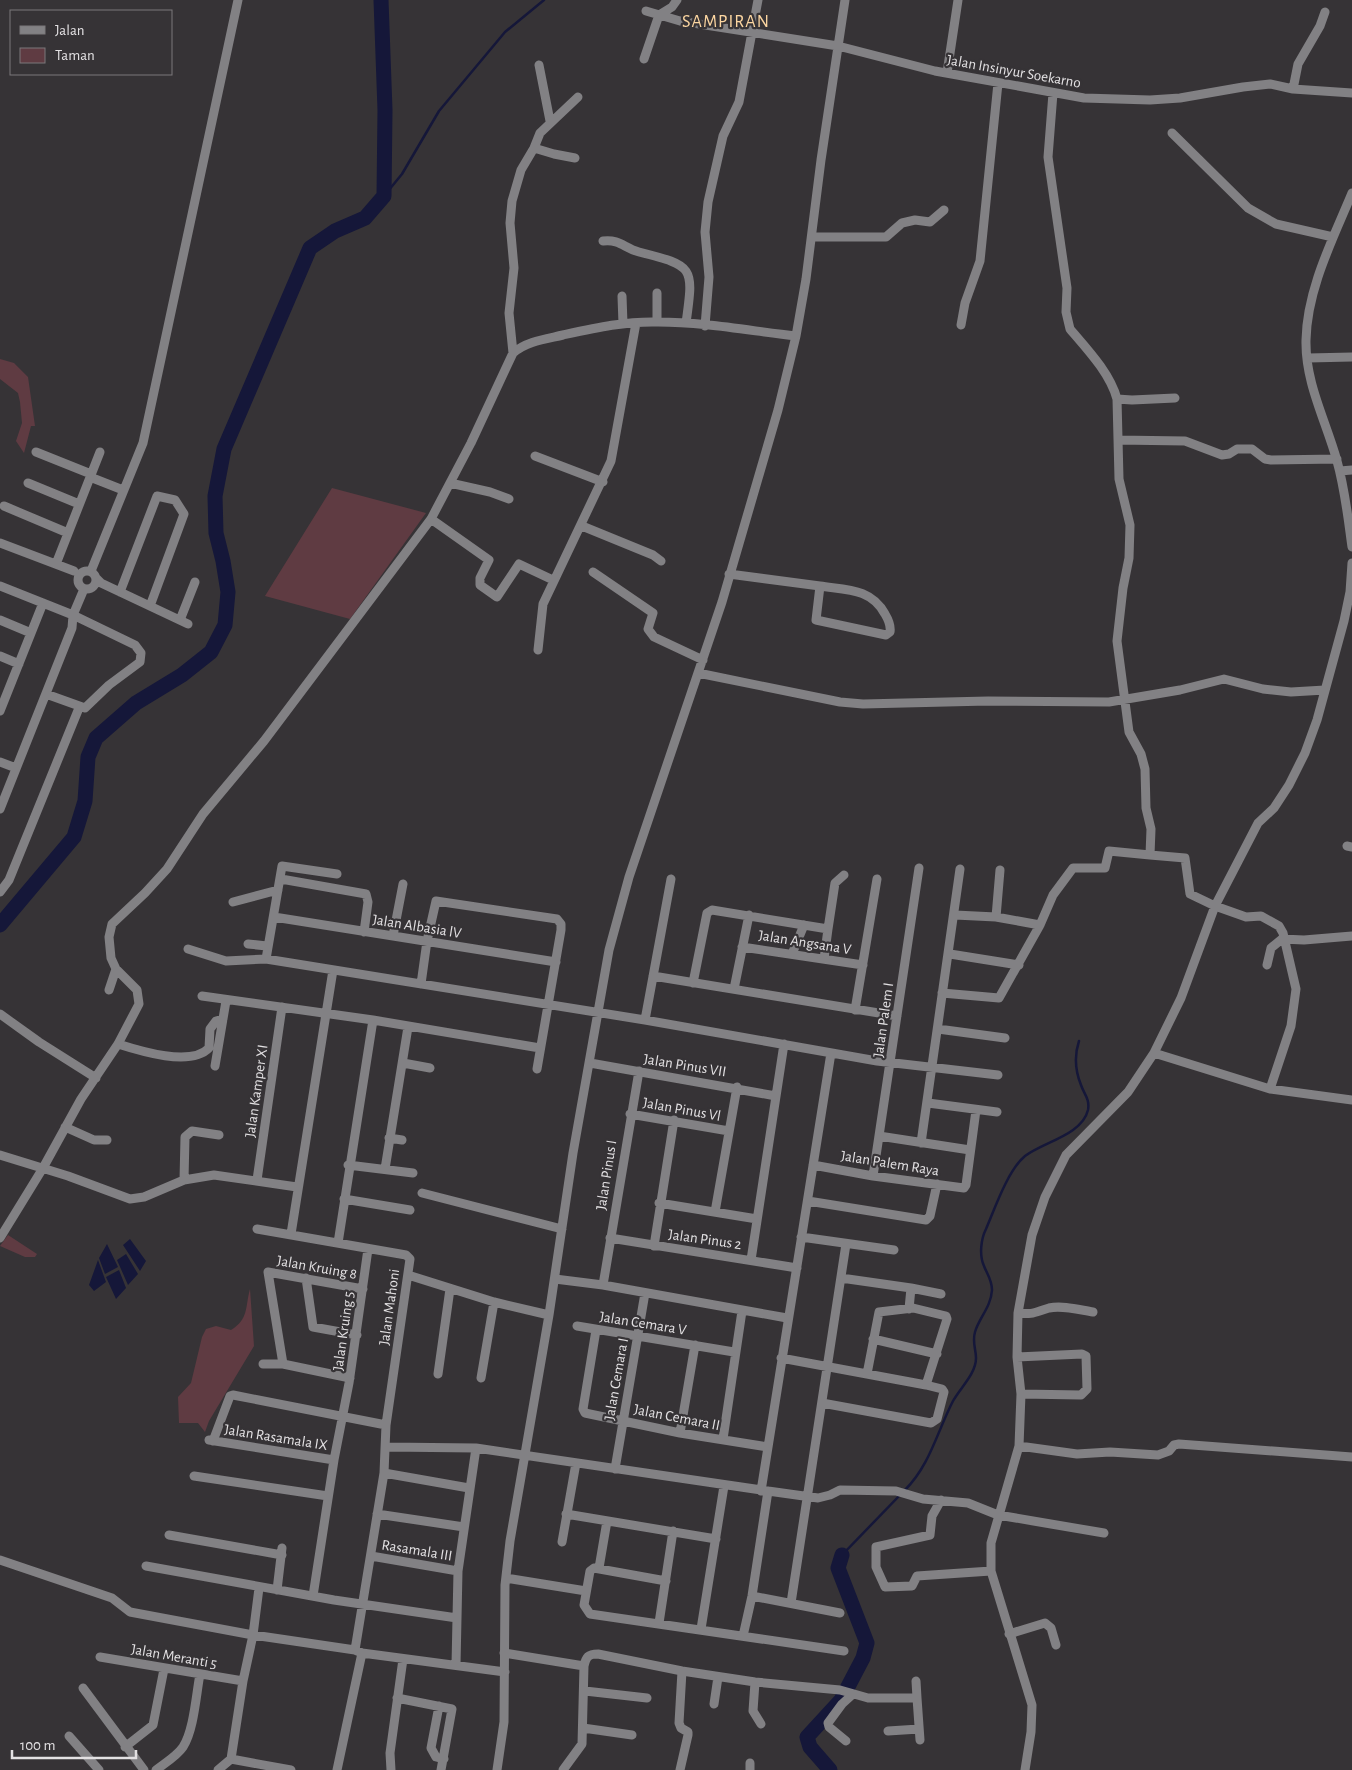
<svg xmlns="http://www.w3.org/2000/svg" width="1352" height="1770" font-family="'Alegreya Sans',sans-serif">
<rect width="100%" height="100%" fill="#363336"/>
<path fill="#5f3b42" d="M0,359L14,363L28,377L35,426H31L24,453L16,441L22,423L20,402L18,393L0,379Z
M332,488L426,513L350,619L265,596Z
M8,1235L37,1254L35,1257H25L0,1246Z
M250,1289L254,1346L209,1421L205,1432L198,1423H179L178,1397L191,1383L202,1337L206,1329L216,1326L231,1330C249,1319 245,1307 250,1289Z"/>
<path fill="#151739" d="M130,1239L146,1261L140,1271L123,1245Z
M107,1244L118,1267L105,1274L99,1258Z
M126,1254L138,1274L128,1285L117,1260Z
M98,1260L106,1282L94,1291L89,1285Z
M119,1270L126,1288L116,1299L106,1277Z"/>
<g fill="none" stroke-linecap="round" stroke-linejoin="round">
<path stroke="#151739" stroke-width="2.5" d="M384,196L402,174L439,111L505,32L544,0
M905,1490C930,1465 937,1432 953,1401C960,1388 976,1374 976,1358C976,1349 972,1342 975,1332C979,1318 991,1307 992,1290C992,1280 987,1274 984,1266C979,1255 981,1239 986,1229C995,1208 1008,1170 1025,1156C1043,1142 1082,1135 1088,1110C1090,1099 1084,1094 1081,1085C1075,1070 1074,1056 1079,1041
M842,1555L901,1494"/>
<path stroke="#151739" stroke-width="15" d="M0,925L74,837L85,801L88,757L96,738L136,703L182,675L211,652L225,625L228,592L223,561L216,533L215,496L224,449L310,248L335,231L365,218L384,196L385,110L381,0
M830,1770L810,1747L807,1737L841,1700L863,1658L867,1643L838,1568L842,1555"/>
<path stroke="#828184" stroke-width="9" d="M646,11L680,21L838,46L935,71L1084,98L1150,100L1180,98L1243,87L1270,84L1293,89L1352,93
M644,59L659,15L672,7L677,0
M539,65L550,121
M947,73L958,0
M1293,89L1298,64L1320,26L1325,12
M1172,133L1248,208L1276,224L1333,237
M534,148L554,154L575,158
M1352,193C1333,239 1307,289 1306,340C1305,383 1326,421 1337,461C1345,489 1348,518 1352,547
M812,237H886L902,223L915,220L930,222L944,210
M603,241C620,239 624,248 639,252C694,266 694,266 686,323
M622,296L623,324
M657,322V293
M961,325L965,303L980,261L998,83
M705,326L709,277L705,232L708,202L723,136L739,102L758,0
M513,353L509,313L514,268L510,223L512,201L521,170L534,148L540,133L578,97
M1308,358L1352,357
M1117,399L1132,400L1175,398
M1118,440L1185,441L1222,455L1229,454L1237,449H1252L1265,459L1271,460L1337,459
M36,452L91,474
M535,456L603,482
M1340,471L1352,470
M90,477L123,490
M28,483L79,504
M450,483L490,492L509,499
M4,506L68,533
M431,519L489,560L480,578V585L497,597L519,564L553,580
M582,526L653,555L661,561
M0,543L74,571
M56,564L100,452
M78 580a9 9 0 1 1 18 0a9 9 0 1 1-18 0Z
M91,571L143,443L238,0
M593,572L653,613L648,629L654,637L703,660
M729,574L820,586
M96,578L101,583L188,624
M0,586L73,615L135,645L141,653L140,662L109,685L85,708L46,694
M820,586C846,590 871,588 885,614C888,619 891,626 890,632L886,635L816,620Z
M120,592L157,496L175,500L184,514L150,606
M0,620L31,633
M180,620L195,582
M538,650L543,604L611,461L636,323
M0,656L19,664
M698,673L840,702L863,704L988,701L1109,702L1180,690L1224,679L1263,689L1291,692L1325,690
M0,711L43,603
M0,762L16,768
M0,809L72,628L73,615L84,589
M1347,846L1352,847
M1150,855L1185,858L1190,894L1215,906L1246,917L1261,916L1279,926L1283,933L1296,989L1291,1026L1270,1089
M281,879L366,894L368,902L364,932
M0,892L9,880L79,708
M233,902L278,890
M955,915L996,917L1040,925
M274,917L556,962
M996,917L1000,870
M828,929L835,883L844,875
M393,936L403,884
M248,944L267,946
M742,947L863,965
M188,949L226,961L266,959L645,1020L877,1061L998,1075
M792,954L804,925
M950,954L1019,965
M266,959L282,866L337,874
M1267,965L1271,948L1282,939L1304,940L1352,936
M653,976L897,1016
M693,983L707,913L712,910L828,929L824,959
M421,984L427,941L436,901L557,919L561,924V930L537,1069
M734,989L749,915
M109,990L116,969
M942,993L999,998L1040,925L1053,895L1073,868H1105L1109,851L1150,855L1151,829L1146,808L1145,769L1141,754L1129,732L1117,641L1123,588L1129,558L1130,525L1119,479L1117,399C1110,373 1087,349 1070,329L1066,312L1067,288L1048,157L1053,93
M202,996L373,1020L540,1048
M855,1010L877,879
M0,1014L39,1042L96,1078
M645,1020L671,879
M938,1029L1005,1038
M118,1044C140,1051 191,1067 209,1048L210,1029L216,1021L223,1019
M1154,1053L1270,1089L1352,1100
M403,1063L430,1068
M590,1063L776,1096
M215,1066L226,1001
M928,1103L997,1112
M630,1114L729,1131
M65,1127L94,1140H107
M879,1136L970,1150
M389,1138L402,1140
M921,1143L960,869
M0,1155L68,1176L130,1199L144,1197L184,1180L214,1175L297,1187
M348,1165L413,1173
M813,1165L873,1176L964,1188L966,1185L976,1110
M385,1169L408,1027
M873,1176L919,868
M184,1180L185,1137L192,1131L219,1135
M257,1180L282,1007
M422,1193L562,1229
M344,1199L410,1210
M808,1201L926,1220L930,1216L937,1184
M659,1203L757,1219
M715,1212L737,1087
M257,1229L406,1255L410,1259L386,1425
M291,1234L333,970
M801,1237L894,1250
M0,1238L43,1168L81,1099L118,1044L139,1004L137,990L116,969L111,958L109,937L112,924L145,893L167,869L203,814L264,741L431,519L471,443L513,353C527,341 546,339 563,335C595,328 626,321 658,322C704,322 751,331 796,336
M610,1238L797,1268
M338,1243L373,1020
M654,1246L674,1120
M751,1260L784,1044
M408,1275L494,1302L549,1315
M306,1278L313,1327L357,1335
M841,1278L911,1288L909,1309
M555,1279L603,1285L787,1318
M603,1285L639,1071
M911,1288L941,1294
M1018,1313C1033,1315 1035,1312 1049,1308C1063,1305 1080,1310 1093,1312
M577,1326L734,1352
M596,1330L583,1409L585,1413L680,1433L768,1447
M873,1339L937,1354
M1017,1357L1082,1354L1086,1356L1087,1389L1081,1395L1021,1394
M781,1358L926,1385L942,1389L944,1392L937,1419L931,1423L822,1403
M263,1364H283L350,1378
M283,1364L268,1272L363,1289
M438,1374L450,1289
M867,1374L879,1312L913,1308L946,1316L947,1319L926,1385
M481,1378L494,1302
M680,1433L695,1345
M723,1439L742,1311
M209,1440L334,1460
M213,1441L230,1396L233,1395L386,1425L384,1473L355,1650
M1019,1446L1077,1454L1110,1452L1158,1455L1169,1451L1174,1445L1179,1444L1352,1457
M387,1447L476,1448L768,1491L752,1596L743,1636
M615,1469L645,1293
M384,1473L469,1488
M194,1476L328,1496
M761,1491L831,1053
M768,1491L818,1498L830,1495L840,1490L896,1491L923,1499L968,1503L998,1515L1104,1533
M941,1500L932,1516L930,1535L876,1547V1567L885,1587L912,1586L917,1576L991,1571
M377,1514L464,1527
M566,1514L716,1539
M169,1535L282,1555
M562,1542L576,1463
M371,1556L458,1571
M0,1560L112,1598L130,1612L253,1635L259,1588
M146,1566L334,1600L457,1618
M599,1568L607,1521
M506,1578L586,1591
M666,1581L594,1568L590,1571L584,1605L590,1614L844,1651
M277,1590L282,1548
M313,1596L334,1460L349,1383L368,1249
M752,1596L840,1613
M791,1603L846,1244
M659,1623L673,1531
M701,1629L724,1486
M1009,1634L1045,1623L1051,1628L1056,1645
M504,1653L584,1666C586,1657 588,1654 598,1654L682,1671L755,1682L840,1690L868,1698H917L920,1740
M100,1657L243,1681
M456,1665L458,1571L476,1448
M916,1681L917,1698
M755,1682L753,1711L761,1724
M83,1688L144,1770
M585,1691L647,1698
M397,1698L452,1709L441,1770
M714,1704L718,1677
M439,1706L431,1748L436,1757L444,1759
M583,1728L632,1735
M888,1731L919,1729
M69,1736L99,1770
M846,1741L829,1727L828,1723L842,1704L853,1694
M125,1747L153,1725L164,1669
M231,1759L291,1770
M156,1770C165,1763 177,1756 183,1747C194,1730 196,1695 200,1674
M218,1770L231,1759L243,1681L253,1635L355,1650L362,1653L505,1672
M337,1770L362,1653
M391,1770L390,1753L403,1659
M497,1770L504,1722L505,1585L510,1541L549,1315L573,1153L609,950L629,877L722,602L778,410L796,336L806,279L821,160L845,0
M563,1770L582,1744L584,1666
M680,1770L688,1735V1732L681,1728L679,1723L682,1671
M750,1770V1763
M1025,1770L1031,1732L1032,1705L991,1571V1543L1019,1446L1021,1394L1017,1357L1018,1313L1032,1235L1045,1197L1066,1155L1128,1092L1154,1053L1181,998L1215,906L1258,823L1274,808L1289,785L1305,753L1317,720L1344,621L1350,592L1352,563"/>
</g>
<g text-anchor="middle" stroke-width="4.5" stroke-linejoin="round" paint-order="stroke">
<g font-size="15" fill="#e3e1e3" stroke="#363336">
<text transform="translate(1014 71) rotate(10)" y="5">Jalan Insinyur Soekarno</text>
<text transform="translate(417 926) rotate(9)" y="5">Jalan Albasia lV</text>
<text transform="translate(805 942) rotate(9)" y="5">Jalan Angsana V</text>
<text transform="translate(883 1020) rotate(-82)" y="5">Jalan Palem I</text>
<text transform="translate(685 1065) rotate(9)" y="5">Jalan Pinus VII</text>
<text transform="translate(256 1091) rotate(-82)" y="5">Jalan Kamper XI</text>
<text transform="translate(682 1109) rotate(10)" y="5">Jalan Pinus Vl</text>
<text transform="translate(890 1163) rotate(9)" y="5">Jalan Palem Raya</text>
<text transform="translate(606 1175) rotate(-81)" y="5">Jalan Pinus I</text>
<text transform="translate(705 1239) rotate(8)" y="5">Jalan Pinus 2</text>
<text transform="translate(317 1267) rotate(10)" y="5">Jalan Kruing 8</text>
<text transform="translate(389 1307) rotate(-82)" y="5">Jalan Mahoni</text>
<text transform="translate(643 1323) rotate(9)" y="5">Jalan Cemara V</text>
<text transform="translate(343 1331) rotate(-82)" y="5">Jalan Kruing 5</text>
<text transform="translate(616 1379) rotate(-80)" y="5">Jalan Cemara I</text>
<text transform="translate(677 1417) rotate(11)" y="5">Jalan Cemara II</text>
<text transform="translate(276 1437) rotate(9)" y="5">Jalan Rasamala IX</text>
<text transform="translate(417 1550) rotate(9)" y="5">Rasamala III</text>
<text transform="translate(174 1656) rotate(10)" y="5">Jalan Meranti 5</text>
</g>
<g font-size="18" letter-spacing="1" fill="#fcd6a1" stroke="#363336">
<text x="726" y="27">SAMPIRAN</text>
</g>
</g>
<rect x="10" y="10" width="162" height="65" fill="#363336" stroke="#7b797b"/>
<rect x="20" y="26" width="25" height="8" fill="#828184" stroke="#7b797b"/>
<text x="55" y="35" font-size="15" fill="#e3e1e3">Jalan</text>
<rect x="20" y="48" width="25" height="15" fill="#5f3b42" stroke="#7b797b"/>
<text x="55" y="60" font-size="15" fill="#e3e1e3">Taman</text>
<path d="M12 1750v8h124v-8" fill="none" stroke="#e3e1e3" stroke-width="2.5"/>
<text x="20" y="1750" font-size="15" fill="#e3e1e3" stroke="#363336" stroke-width="4" paint-order="stroke">100 m</text>
</svg>
